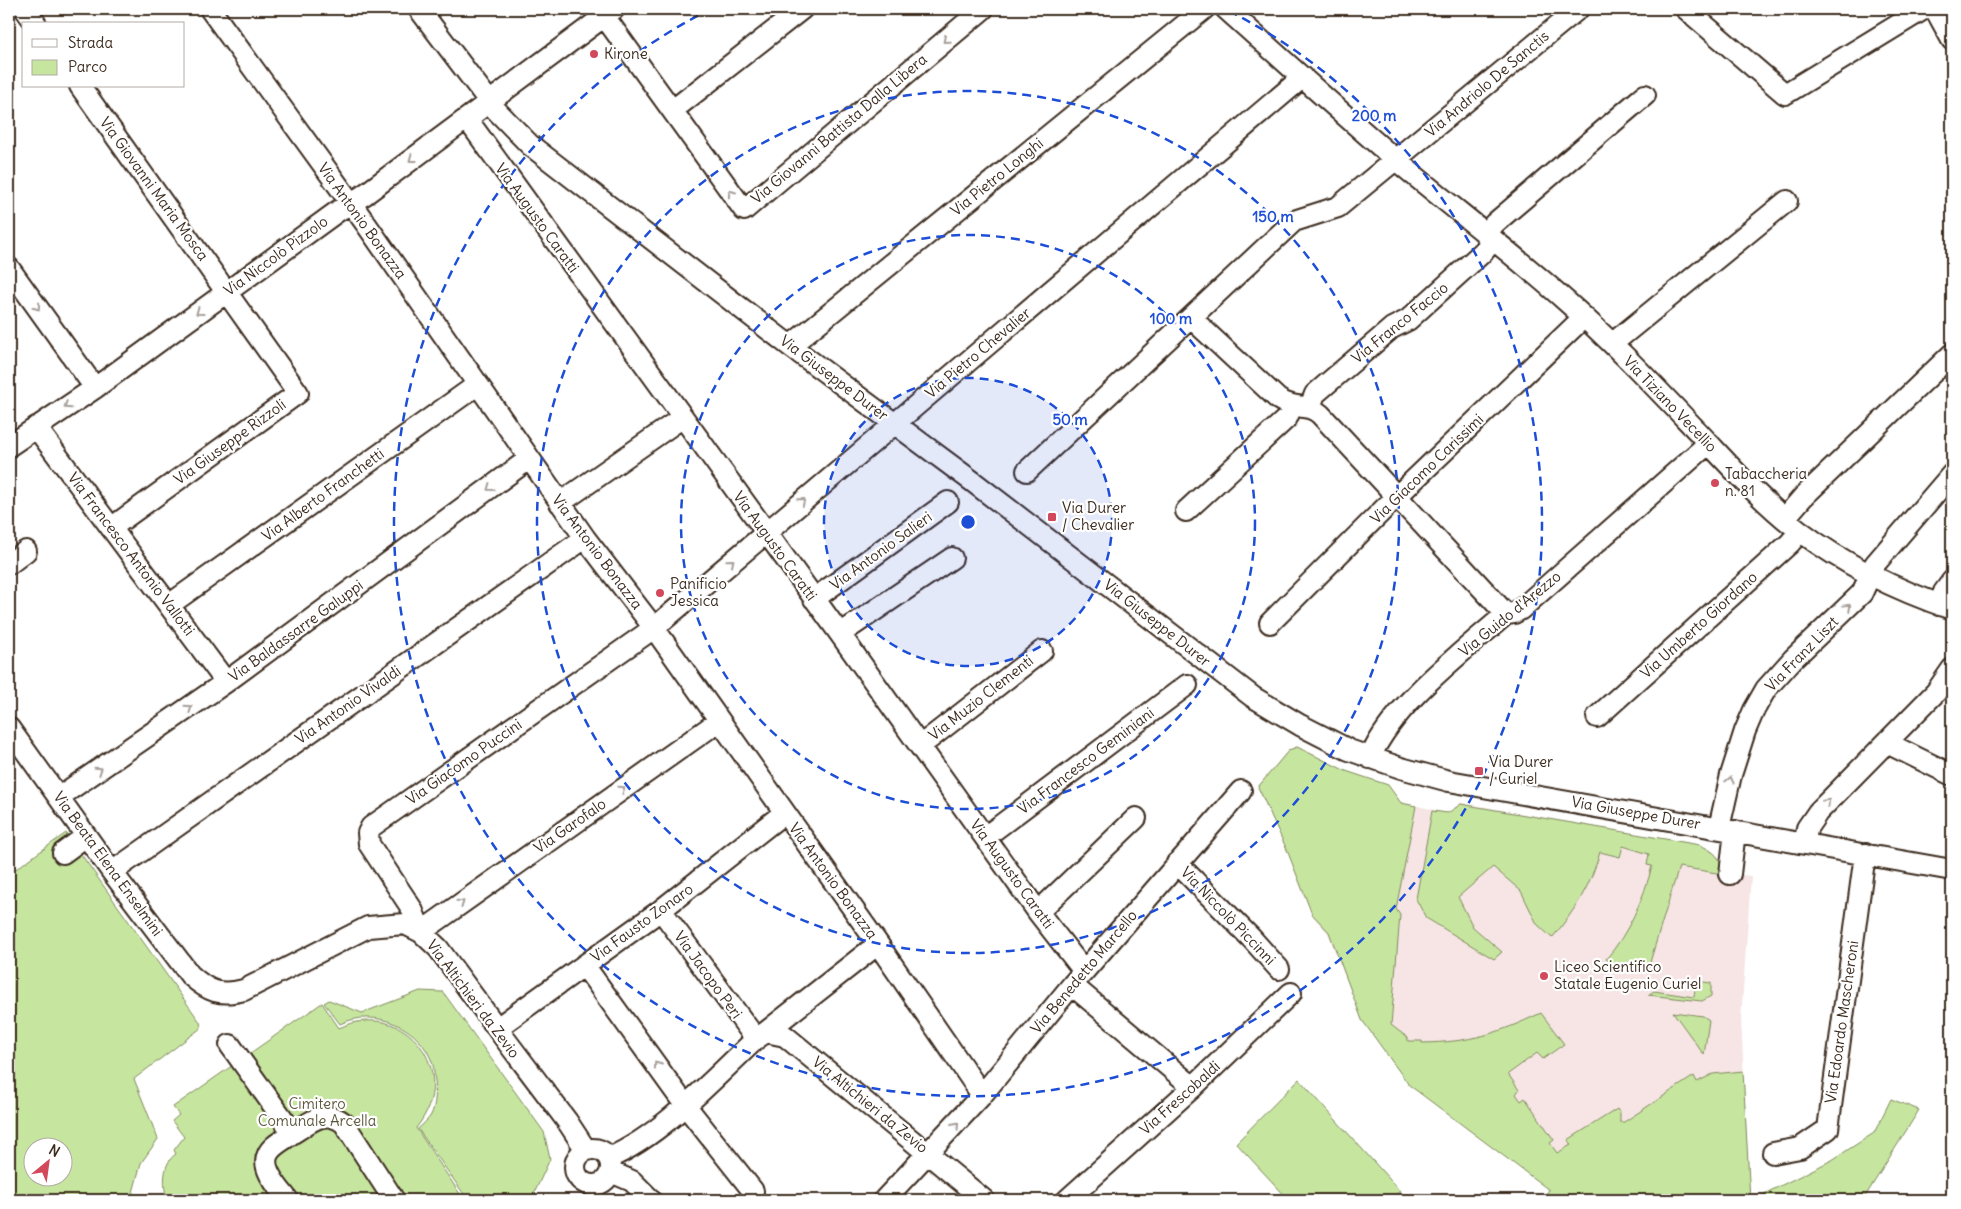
<svg xmlns="http://www.w3.org/2000/svg" width="1961" height="1209" font-family="Delius,sans-serif">
<rect width="100%" height="100%" fill="#fff"/>
<filter id="ink" filterUnits="userSpaceOnUse"><feTurbulence type="fractalNoise" baseFrequency=".02" numOctaves="2"/><feDisplacementMap in="SourceGraphic" scale="10" xChannelSelector="R" yChannelSelector="G"/><feConvolveMatrix kernelMatrix="1 2 1 2 8 2 1 2 1" color-interpolation-filters="sRGB"/></filter>
<g filter="url(#ink)">
<path fill="#f6e5e4" d="M1297,746L1346,771L1388,785L1401,802L1447,813L1461,803L1700,845L1710,849L1716,854L1721,860L1724,873L1751,876L1741,1019L1750,1200H1540L1549,1190L1409,1085L1362,1020L1328,933L1311,914L1287,850L1257,787L1289,749Z"/>
<path fill="#c6e69f" stroke="#80885e" fill-rule="evenodd" d="M1297,747L1346,771L1388,785L1401,803L1416,806L1396,909L1400,915L1391,1025L1408,1038V1041H1422V1043C1471,1042 1497,1034 1541,1013L1564,1044L1543,1059L1537,1053L1508,1074L1519,1090L1516,1094L1521,1101L1525,1098L1554,1140L1550,1143L1557,1153L1571,1145L1568,1140L1617,1109L1620,1113V1122H1624L1694,1076L1697,1082L1713,1074L1743,1071L1750,1200H1541L1549,1190L1409,1085L1362,1020L1329,932L1312,914L1287,850L1258,787L1289,750Z
M1461,804L1700,845C1713,851 1723,858 1723,874L1679,867L1647,972C1631,970 1617,970 1606,959C1628,934 1644,898 1652,866L1647,865L1649,854L1623,846L1620,857L1600,852C1591,885 1574,912 1552,938L1537,924L1521,891L1493,867L1458,897L1473,927L1502,952L1494,959L1426,918L1416,899L1432,811L1448,813Z
M66,833L200,1022L201,1028L134,1079L158,1139L141,1163L131,1200H9V874ZM32,1146H62V1176H32Z
M1696,981L1711,983V996L1702,1001L1648,995L1654,991L1694,997Z
M420,991L443,992L544,1132L550,1159L531,1200H468L418,1129C422,1125 428,1120 431,1115C436,1105 436,1091 435,1081C434,1076 434,1070 433,1065C422,1027 375,1007 340,1024L324,1003L329,1000L362,1013Z
M322,1003L339,1028C406,997 462,1072 416,1128L464,1200H167C163,1185 162,1163 176,1154L174,1150L184,1137L172,1121L179,1115L173,1107Z
M1673,1012L1703,1016L1709,1020L1704,1055Z
M1299,1079L1400,1191L1389,1200H1289L1236,1143Z
M1891,1099L1919,1110L1863,1200H1752L1832,1160L1874,1133Z"/>
<g fill="none" stroke-linecap="round" stroke-linejoin="round">
<g stroke="#3b2a1e" stroke-width="24">
<path id="minor" d="M25,9L36,24
M210,9L366,224L585,538L654,628L878,944L982,1095
M419,9L495,109L530,145L790,346L972,481L1253,697L1300,725L1349,750L1401,768L1449,781L1952,870
M599,9L744,210L983,9
M1226,9C1283,60 1339,111 1397,161C1453,208 1511,252 1566,301C1614,343 1657,389 1701,435C1733,469 1763,503 1800,531C1845,565 1899,591 1952,609
M1686,9L1785,94L1924,9
M1935,9L1952,40
M80,86L298,393L111,528
M673,110L802,9
M467,119L840,634L1038,912L1084,971
M1485,234L1495,223L1645,95
M9,268L95,388
M1191,318L1278,399C1296,411 1306,402 1320,414L1506,614
M1613,343L1787,201
M790,346L1204,9
M1310,407L1315,394L1392,328L1408,320L1484,251L1493,240
M36,427L226,682
M9,446L95,388L338,211L364,195L614,9
M1027,471L1294,221L1338,207L1578,9
M560,503L683,417
M1186,511L1287,418L1292,406
M1785,518L1803,497L1952,354
M9,564L26,551
M814,599L948,502
M169,605L477,385
M1939,605L1944,592L1952,581
M1270,623L1391,502L1584,317
M840,634L952,558
M1597,717L1790,543L1800,531
M9,728L112,872L190,975C209,992 220,996 244,990L368,927L405,924L421,932L438,948L505,1039L567,1121L586,1150
M1887,743L1952,775
M920,746L1042,651
M1370,758C1394,703 1462,653 1506,614L1514,613L1521,609L1709,443
M59,797L226,682L529,459
M1719,828L1731,775L1745,731L1754,710L1766,689L1793,659L1862,593L1875,564L1952,474
M985,837L1187,685
M1805,843L1807,828L1818,812L1936,692L1952,669
M63,853L86,836
M1177,863L1252,939L1279,969
M112,872L585,538
M1730,874L1735,831
M661,910L756,1039
M1038,912L1136,818
M421,932L412,909L369,844L368,833L371,827L654,628L1303,77
M421,932L719,721
M584,965L685,1105L753,1191
M1072,985L1193,1087
M497,1028L661,910L784,813
M766,1032L878,944
M230,1045L293,1133C311,1122 324,1108 344,1123L394,1200
M575 1167a18 18 0 1 1 36 0a18 18 0 1 1-36 0Z
M1773,1153L1800,1148L1828,1129L1865,854
M609,1158C662,1135 713,1079 756,1039L766,1032L785,1036L984,1200
M611,1172L632,1181L651,1200
M288,1200C280,1189 260,1169 268,1154C272,1145 286,1139 293,1133
M884,1200L982,1095L1072,985L1241,791
M1067,1200L1193,1087L1291,993"/>
</g>
<use href="#minor" stroke="#fff" stroke-width="20"/>
</g>
<defs><path id="oneway-chevron" d="M-2-3.5L2.5 0L-2 3.5" fill="none" stroke-width="1.6" stroke-linecap="round" stroke-linejoin="round" transform="scale(1.25)"/></defs>
<g stroke="#a79f9a">
<use href="#oneway-chevron" transform="translate(946 40) rotate(140)"/>
<use href="#oneway-chevron" transform="translate(412 159) rotate(143)"/>
<use href="#oneway-chevron" transform="translate(731 193) rotate(-126)"/>
<use href="#oneway-chevron" transform="translate(37 307) rotate(54)"/>
<use href="#oneway-chevron" transform="translate(199 312) rotate(144)"/>
<use href="#oneway-chevron" transform="translate(67 406) rotate(147)"/>
<use href="#oneway-chevron" transform="translate(490 488) rotate(144)"/>
<use href="#oneway-chevron" transform="translate(802 501) rotate(-40)"/>
<use href="#oneway-chevron" transform="translate(731 562) rotate(-40)"/>
<use href="#oneway-chevron" transform="translate(1848 607) rotate(-44)"/>
<use href="#oneway-chevron" transform="translate(189 708) rotate(-35)"/>
<use href="#oneway-chevron" transform="translate(99 770) rotate(-34)"/>
<use href="#oneway-chevron" transform="translate(1730 780) rotate(-77)"/>
<use href="#oneway-chevron" transform="translate(622 789) rotate(-35)"/>
<use href="#oneway-chevron" transform="translate(1827 802) rotate(-45)"/>
<use href="#oneway-chevron" transform="translate(461 903) rotate(-35)"/>
<use href="#oneway-chevron" transform="translate(657 1065) rotate(-126)"/>
<use href="#oneway-chevron" transform="translate(956 1125) rotate(-48)"/>
</g>
</g>
<circle cx="968" cy="522" r="144" fill="#1d4ed8" fill-opacity=".12"/>
<g fill="none" stroke="#1d4ed8" stroke-width="2.5" stroke-dasharray="9 6">
<circle cx="968" cy="522" r="144"/>
<circle cx="968" cy="522" r="287"/>
<circle cx="968" cy="522" r="431"/>
<path d="M1229 11A574 574 0 1 1 707 11"/>
</g>
<g fill="#d1495b" stroke="#fff" stroke-width="2">
<circle cx="594" cy="54" r="5"/>
<circle cx="1715" cy="483" r="5"/>
<rect x="1047" y="512" width="10" height="10" rx="2.5"/>
<circle cx="660" cy="593" r="5"/>
<rect x="1474" y="766" width="10" height="10" rx="2.5"/>
<circle cx="1544" cy="976" r="5"/>
</g>
<g text-anchor="middle" stroke-width="4.5" stroke-linejoin="round" paint-order="stroke">
<g font-size="15" fill="#3b2a1e" stroke="#fff" text-anchor="start">
<text x="604" y="59">Kirone</text>
<text x="1725" y="479">Tabaccheria<tspan x="1725" dy="17">n. 81</tspan></text>
<text x="1062" y="513">Via Durer<tspan x="1062" dy="17">/ Chevalier</tspan></text>
<text x="670" y="589">Panificio<tspan x="670" dy="17">Jessica</tspan></text>
<text x="1489" y="767">Via Durer<tspan x="1489" dy="17">/ Curiel</tspan></text>
<text x="1554" y="972">Liceo Scientifico<tspan x="1554" dy="17">Statale Eugenio Curiel</tspan></text>
</g>
<g font-size="15" fill="#3b2a1e" stroke="#fff">
<text transform="translate(1487 84) rotate(-40)" y="5">Via Andriolo De Sanctis</text>
<text transform="translate(839 129) rotate(-40)" y="5">Via Giovanni Battista Dalla Libera</text>
<text transform="translate(997 177) rotate(-39)" y="5">Via Pietro Longhi</text>
<text transform="translate(154 189) rotate(54)" y="5">Via Giovanni Maria Mosca</text>
<text transform="translate(537 218) rotate(54)" y="5">Via Augusto Caratti</text>
<text transform="translate(362 221) rotate(54)" y="5">Via Antonio Bonazza</text>
<text transform="translate(276 256) rotate(-36)" y="5">Via Niccolò Pizzolo</text>
<text transform="translate(1400 323) rotate(-39)" y="5">Via Franco Faccio</text>
<text transform="translate(978 353) rotate(-40)" y="5">Via Pietro Chevalier</text>
<text transform="translate(834 378) rotate(37)" y="5">Via Giuseppe Durer</text>
<text transform="translate(1670 404) rotate(46)" y="5">Via Tiziano Vecellio</text>
<text transform="translate(230 442) rotate(-36)" y="5">Via Giuseppe Rizzoli</text>
<text transform="translate(1427 469) rotate(-44)" y="5">Via Giacomo Carissimi</text>
<text transform="translate(323 495) rotate(-36)" y="5">Via Alberto Franchetti</text>
<text transform="translate(775 546) rotate(54)" y="5">Via Augusto Caratti</text>
<text transform="translate(881 551) rotate(-36)" y="5">Via Antonio Salieri</text>
<text transform="translate(597 552) rotate(53)" y="5">Via Antonio Bonazza</text>
<text transform="translate(131 554) rotate(53)" y="5">Via Francesco Antonio Vallotti</text>
<text transform="translate(1510 614) rotate(-39)" y="5">Via Guido d'Arezzo</text>
<text transform="translate(1157 623) rotate(38)" y="5">Via Giuseppe Durer</text>
<text transform="translate(1699 625) rotate(-42)" y="5">Via Umberto Giordano</text>
<text transform="translate(296 631) rotate(-36)" y="5">Via Baldassarre Galuppi</text>
<text transform="translate(1802 654) rotate(-46)" y="5">Via Franz Liszt</text>
<text transform="translate(981 698) rotate(-38)" y="5">Via Muzio Clementi</text>
<text transform="translate(348 705) rotate(-35)" y="5">Via Antonio Vivaldi</text>
<text transform="translate(1086 761) rotate(-37)" y="5">Via Francesco Geminiani</text>
<text transform="translate(464 762) rotate(-35)" y="5">Via Giacomo Puccini</text>
<text transform="translate(1636 813) rotate(10)" y="5">Via Giuseppe Durer</text>
<text transform="translate(570 826) rotate(-35)" y="5">Via Garofalo</text>
<text transform="translate(108 864) rotate(54)" y="5">Via Beata Elena Enselmini</text>
<text transform="translate(1012 874) rotate(54)" y="5">Via Augusto Caratti</text>
<text transform="translate(833 881) rotate(54)" y="5">Via Antonio Bonazza</text>
<text transform="translate(1228 916) rotate(46)" y="5">Via Niccolò Piccinni</text>
<text transform="translate(642 923) rotate(-36)" y="5">Via Fausto Zonaro</text>
<text transform="translate(1084 972) rotate(-50)" y="5">Via Benedetto Marcello</text>
<text transform="translate(708 975) rotate(54)" y="5">Via Jacopo Peri</text>
<text transform="translate(473 999) rotate(53)" y="5">Via Altichieri da Zevio</text>
<text transform="translate(1842 1022) rotate(-82)" y="5">Via Edoardo Mascheroni</text>
<text transform="translate(1180 1098) rotate(-42)" y="5">Via Frescobaldi</text>
<text transform="translate(870 1105) rotate(39)" y="5">Via Altichieri da Zevio</text>
</g>
<g font-size="15" fill="#5e593e" stroke="#fff">
<text x="317" y="1109">Cimitero<tspan x="317" dy="17">Comunale Arcella</tspan></text>
</g>
</g>
<circle cx="968" cy="522" r="8" fill="#1d4ed8" stroke="#fff" stroke-width="2.5"/>
<g font-size="15" text-anchor="middle" font-weight="bold" fill="#1d4ed8" stroke="#fff" stroke-width="4.5" stroke-linejoin="round" paint-order="stroke">
<text x="1374" y="121">200 m</text>
<text x="1273" y="222">150 m</text>
<text x="1171" y="324">100 m</text>
<text x="1070" y="425">50 m</text>
</g>
<rect width="1961" height="1209" fill="none" stroke="#fff" stroke-width="30"/>
<rect x="15" y="15" width="1931" height="1179" fill="none" stroke="#3b2a1e" stroke-width="2" filter="url(#ink)"/>
<rect x="22" y="22" width="162" height="65" fill="#ffffff" stroke="#b1aaa5"/>
<rect x="32" y="39" width="25" height="8" fill="#ffffff" stroke="#b1aaa5"/>
<text x="68" y="48" font-size="15" fill="#3b2a1e">Strada</text>
<rect x="32" y="60" width="25" height="15" fill="#c6e69f" stroke="#b1aaa5"/>
<text x="68" y="72" font-size="15" fill="#3b2a1e">Parco</text>
<g transform="translate(48 1162) rotate(29)"><circle r="24" fill="#ffffff" stroke="#b1aaa5"/>
<path d="M0-4L9 19L0 12L-9 19Z" fill="#d1495b"/>
<text y="-8" font-size="14" font-weight="bold" text-anchor="middle" fill="#3b2a1e">N</text>
</g>
</svg>
